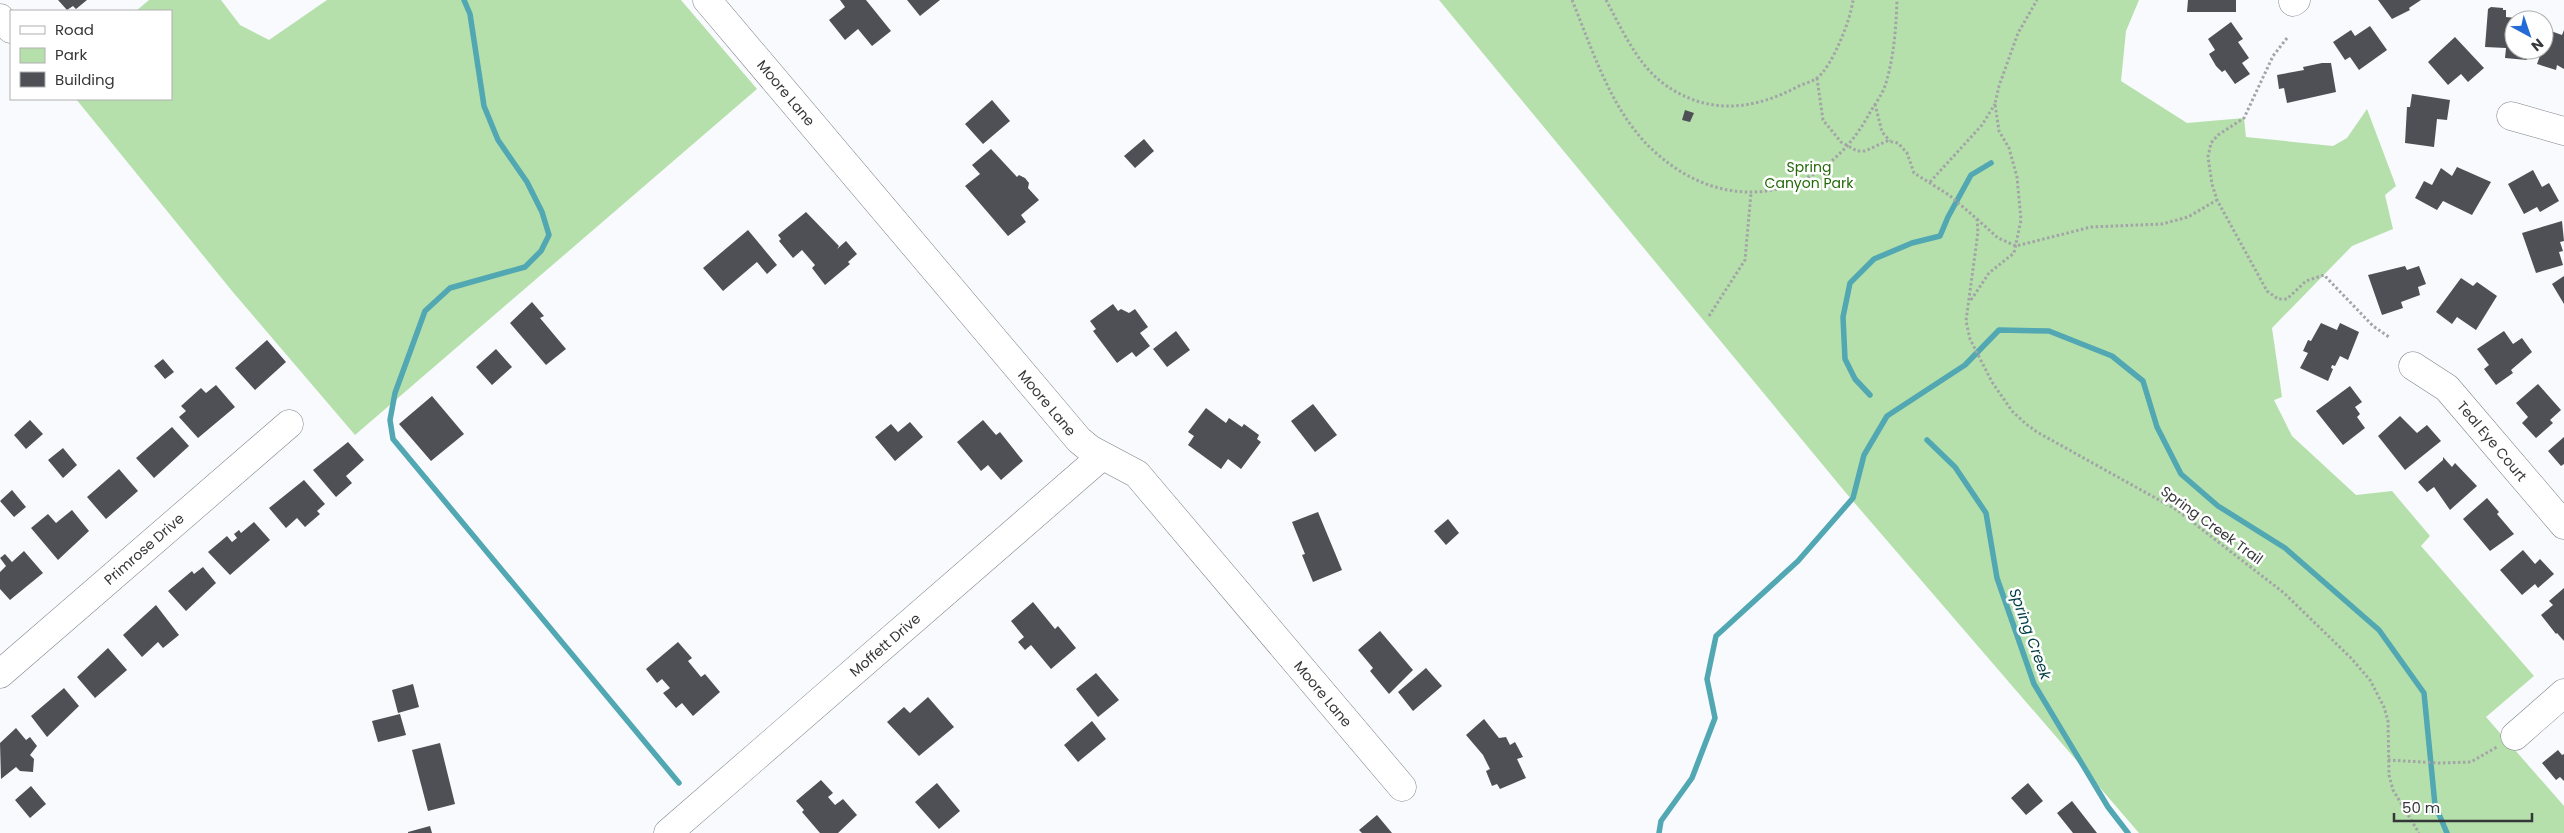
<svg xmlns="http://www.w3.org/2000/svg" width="2564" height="833" font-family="Poppins,sans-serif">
<rect width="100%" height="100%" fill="#f8fafe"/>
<path fill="#b6e0ab" d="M149,0H221L240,25L269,40L327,0H681L757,89L355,435L232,291L76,99H171V11H136Z
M1439,0H2139L2126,31L2121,81L2187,123L2244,118L2246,137L2333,146L2347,138L2367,109L2396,186L2385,195L2393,229L2352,246L2272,328L2282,397L2274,400L2292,436L2356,495L2392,491L2430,536L2421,546L2534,676L2486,717L2564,806V833H2139L1846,493Z"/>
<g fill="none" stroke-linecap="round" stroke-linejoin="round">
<path stroke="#51a7b2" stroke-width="5.5" d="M464,0L470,14L484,106L498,140L527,182L542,212L549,235L541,251L525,267L450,288L425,311L395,393L390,420L393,439L679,783
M1870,395L1855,379L1845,359L1843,317L1850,283L1874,259L1912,243L1940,236L1948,217L1971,175L1991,163
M1927,440L1955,467L1986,513L1997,578L2034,684L2108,807L2128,833
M1659,833L1661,821L1692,778L1715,718L1707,679L1716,636L1798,561L1853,498L1864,455L1887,416L1965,365L1999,330L2049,331L2112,356L2143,381L2157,427L2181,474L2218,506L2285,548L2379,630L2424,693L2435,805L2447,833"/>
</g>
<path fill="#4e5055" d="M58,0H87L76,9L73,6L67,10Z
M840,0H866L891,31L872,46L858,29L845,40L829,20L845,7Z
M907,0H940L920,16Z
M2188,0H2236V12H2187Z
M2378,0H2421L2409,8L2410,10L2392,19Z
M2491,7L2503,8V10H2506V17L2527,19L2514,20V50H2528L2527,60L2505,58L2506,48L2485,47L2488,9Z
M2231,22L2243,39L2238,42L2249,58L2242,63L2250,74L2235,84L2225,70L2222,72L2216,66L2209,54L2215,50L2208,39Z
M2370,26L2387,50L2359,70L2350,57L2345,60L2333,42L2351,30L2355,36Z
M2548,30L2562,35L2564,30V69L2557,65L2556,70L2537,64L2542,50H2544Z
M2455,37L2484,68L2468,82L2461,74L2448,85L2428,62Z
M2322,63H2331L2336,92L2287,103L2284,88L2279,89L2277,75L2304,70L2303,67Z
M2412,94L2450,100L2447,120L2437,119L2434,147L2405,143L2407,107H2410Z
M992,100L1010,121L983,144L965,124Z
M1685,110L1694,113L1690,122L1682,120Z
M1144,139L1154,151L1135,168L1124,156Z
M991,149L1017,177L1019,175L1025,178L1029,183L1028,188L1039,200L1021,215L1026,222L1008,236L965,186L980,174L972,165Z
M2457,167L2491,182L2472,215L2443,201L2437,210L2415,198L2424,181L2432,185L2441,168L2452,176Z
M2533,170L2542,187L2549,183L2559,201L2540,212L2537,207L2524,214L2508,184Z
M806,212L839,246L837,249L846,241L857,254L848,262L850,264L825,285L812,268L815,265L802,250L793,258L779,241L781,239L778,235Z
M2562,221L2564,241L2560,242L2563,251L2559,252L2563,265L2536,273L2522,233Z
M748,230L777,265L767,274L757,262L723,291L703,268Z
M2405,266L2407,270L2419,266L2426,284L2418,287L2420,295L2401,302L2403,308L2382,315L2368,275Z
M2564,276V304L2552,284Z
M2461,278L2473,286L2477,282L2497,296L2476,330L2457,317L2452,324L2436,312Z
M532,302L544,316L540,318L566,349L546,365L510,323Z
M1113,304L1118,311L1121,309L1129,313L1135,309L1148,327L1140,333L1150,346L1136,357L1132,352L1117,363L1093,331L1096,329L1090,321Z
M2321,323L2337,330L2340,323L2359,332L2348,360L2340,356L2335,366L2332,365L2331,368L2333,369L2328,381L2300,368L2308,353L2303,351L2308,340L2311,341Z
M1176,331L1190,350L1167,367L1153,349Z
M2504,331L2513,344L2522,338L2532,352L2511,370L2513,373L2496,385L2484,369L2489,365L2477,349Z
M267,340L286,362L255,390L235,368Z
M496,349L512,367L492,385L476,367Z
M163,359L174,372L165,379L154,366Z
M2538,384L2561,410L2550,420L2553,423L2536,438L2522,423L2528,417L2516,403Z
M216,385L235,407L198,438L179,417L186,411L181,406L201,388L206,393Z
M2350,386L2362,402L2355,407L2360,414L2357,417L2365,428L2343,445L2316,411Z
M432,396L464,434L431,461L399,424Z
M1313,404L1337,435L1315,452L1291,421Z
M1206,408L1226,423L1229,418L1242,427L1244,424L1259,435L1257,439L1261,442L1241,469L1228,459L1221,469L1188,445L1194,436L1188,432Z
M2400,416L2417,433L2427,425L2441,441L2405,470L2378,436Z
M30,420L43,434L26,449L14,435Z
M983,420L996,435L1000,432L1023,461L1001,480L988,465L981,471L957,442Z
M910,422L923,437L895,461L875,437L891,424L898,432Z
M172,427L189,446L154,478L136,458Z
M2564,437V464L2561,466L2548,451Z
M348,442L364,460L346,476L352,483L336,497L313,470Z
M63,448L77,465L63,478L48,460Z
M2443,457L2452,467L2455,463L2477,486L2450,510L2434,487L2427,492L2418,482L2443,460Z
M119,469L138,491L106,519L87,497Z
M304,480L325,504L317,511L320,514L305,527L297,518L286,528L269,508Z
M12,490L26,507L14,517L0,501Z
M2487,498L2499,512L2497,514L2514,534L2490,551L2463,519Z
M72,510L89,531L58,560L31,528L48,514L56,523Z
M1318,512L1342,570L1313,582L1302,555L1305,554L1292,522Z
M1448,519L1459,533L1446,545L1434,531Z
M254,522L270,540L230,575L208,552L227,536L232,542L237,538L234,534L239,530L241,533Z
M2523,550L2535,564L2540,559L2554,574L2538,588L2535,584L2522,595L2500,570Z
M24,551L43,573L10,600L0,589V572L6,566L0,558L5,554L12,562Z
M203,567L216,583L186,611L168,591L192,571L194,574Z
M2564,588V641L2557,633L2556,634L2541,615L2553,605L2549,601Z
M1033,602L1055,629L1058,626L1076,648L1051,669L1031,645L1025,650L1018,642L1024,637L1011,621Z
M156,605L179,635L163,648L158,642L142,657L123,635Z
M1380,631L1413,670L1389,694L1370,671L1373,668L1358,650Z
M678,642L692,658L688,661L701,677L705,674L720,692L693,716L682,703L676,708L663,693L670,688L662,679L657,683L646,669Z
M108,648L127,670L95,698L77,677Z
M1426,668L1442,686L1413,711L1398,692Z
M1096,673L1119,700L1098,717L1076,689Z
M413,684L419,707L398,713L392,690Z
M64,688L79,706L47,737L31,716Z
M928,697L954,727L919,756L887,722L904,707L910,713Z
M400,714L406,735L378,742L372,721Z
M1484,719L1499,738L1506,737L1510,745L1515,742L1523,757L1517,759L1526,778L1500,789L1497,784L1492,786L1486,771L1490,769L1483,755L1466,735Z
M1092,721L1106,739L1078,762L1064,745Z
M16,728L26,740L30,737L37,746L30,755L34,759L33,772L20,771L16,767L1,779L0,743Z
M440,743L455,804L428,811L412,750Z
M2558,750L2562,755L2564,754V781L2560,777L2556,780L2542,763Z
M821,780L833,793L828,797L835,805L843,799L857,815L838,833H820L802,812L804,810L796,801Z
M937,783L960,811L939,829L915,802Z
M2028,783L2043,801L2026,815L2011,798Z
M31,786L46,804L30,818L15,800Z
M2072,801L2097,833H2073L2057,813Z
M1377,815L1392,833H1362L1359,830Z
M430,826L432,833H408V832Z"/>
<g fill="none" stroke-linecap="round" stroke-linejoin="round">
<g stroke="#7e8187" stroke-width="29">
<path id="minor" d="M707,0L1079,440L1090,449L1137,474L1402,787
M2293,2L2296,0
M0,18L11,29
M2511,116L2564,131
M2413,366L2447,388L2564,525
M0,674L289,424
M2515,736L2564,693
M668,833L1102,456"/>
</g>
<path stroke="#a2a4a7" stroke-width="3" stroke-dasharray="2.5 2.5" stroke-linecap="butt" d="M1572,0C1593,51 1612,114 1655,152C1727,218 1821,200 1868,116C1874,105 1883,94 1886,83C1894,56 1896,28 1897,0
M1606,0C1622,29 1636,63 1664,84C1708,116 1754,110 1799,86C1805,83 1812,82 1817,78C1832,67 1851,19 1853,0
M2287,38L2273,56L2244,118L2218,135L2211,143L2208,157L2212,184L2217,200L2267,291L2278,299H2287L2306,281L2324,275L2373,326L2389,337
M1817,78L1823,120L1841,142L1857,151H1865L1887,141L1898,143L1907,153L1914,173L1949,195L1977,219L1978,232L1966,321L1970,339L1992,382L2012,411L2026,424L2037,432L2177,510L2284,593L2351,658L2370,680L2384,707L2388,721L2389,775L2393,790L2419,833
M1875,104L1882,132L1890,141
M1930,182L1982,125L1995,104
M1977,219L1998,238L2016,246L2091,227L2162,224L2188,217L2217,200
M1971,300L1989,273L2014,253L2021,220L2017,177L2009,148L1999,131L1995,104L1999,86L2018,33L2037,0
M1709,316L1745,260L1751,193
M2388,760L2439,763L2471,762L2497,747"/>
<use href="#minor" stroke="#fff" stroke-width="28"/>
</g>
<g text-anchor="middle" stroke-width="5" stroke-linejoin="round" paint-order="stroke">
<g font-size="14" fill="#363739" stroke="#fff">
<text transform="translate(786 93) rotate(50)" y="5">Moore Lane</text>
<text transform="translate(1047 403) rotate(50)" y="5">Moore Lane</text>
<text transform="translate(2492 441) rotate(50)" y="5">Teal Eye Court</text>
<text transform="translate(2212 525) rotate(36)" y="5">Spring Creek Trail</text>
<text transform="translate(144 549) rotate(-41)" y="5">Primrose Drive</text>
<text transform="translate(885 645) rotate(-41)" y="5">Moffett Drive</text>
<text transform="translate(1323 694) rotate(50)" y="5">Moore Lane</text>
</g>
<g font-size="14" fill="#246909" stroke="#fff">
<text x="1809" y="172">Spring<tspan x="1809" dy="16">Canyon Park</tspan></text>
</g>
<g font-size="15" font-style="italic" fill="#033f45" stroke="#fff">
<text transform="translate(2030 634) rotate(70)" y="5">Spring Creek</text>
</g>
</g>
<rect x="10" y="10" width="162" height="90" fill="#ffffff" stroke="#afafb0"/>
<rect x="20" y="26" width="25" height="8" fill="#ffffff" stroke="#afafb0"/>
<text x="55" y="35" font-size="15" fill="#363739">Road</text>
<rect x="20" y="48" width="25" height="15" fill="#b6e0ab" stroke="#afafb0"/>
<text x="55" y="60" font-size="15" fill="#363739">Park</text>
<rect x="20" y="72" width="25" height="15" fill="#4e5055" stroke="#afafb0"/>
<text x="55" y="85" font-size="15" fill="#363739">Building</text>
<g transform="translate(2529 35) rotate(140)"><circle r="24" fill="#ffffff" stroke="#afafb0"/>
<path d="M0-4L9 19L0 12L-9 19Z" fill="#236bd6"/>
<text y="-8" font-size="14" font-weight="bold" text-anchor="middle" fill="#363739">N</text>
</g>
<path d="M2394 813v8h138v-8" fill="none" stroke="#363739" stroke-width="2.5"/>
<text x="2402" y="813" font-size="15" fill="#363739" stroke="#ffffff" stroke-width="4" paint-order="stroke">50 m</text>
</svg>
